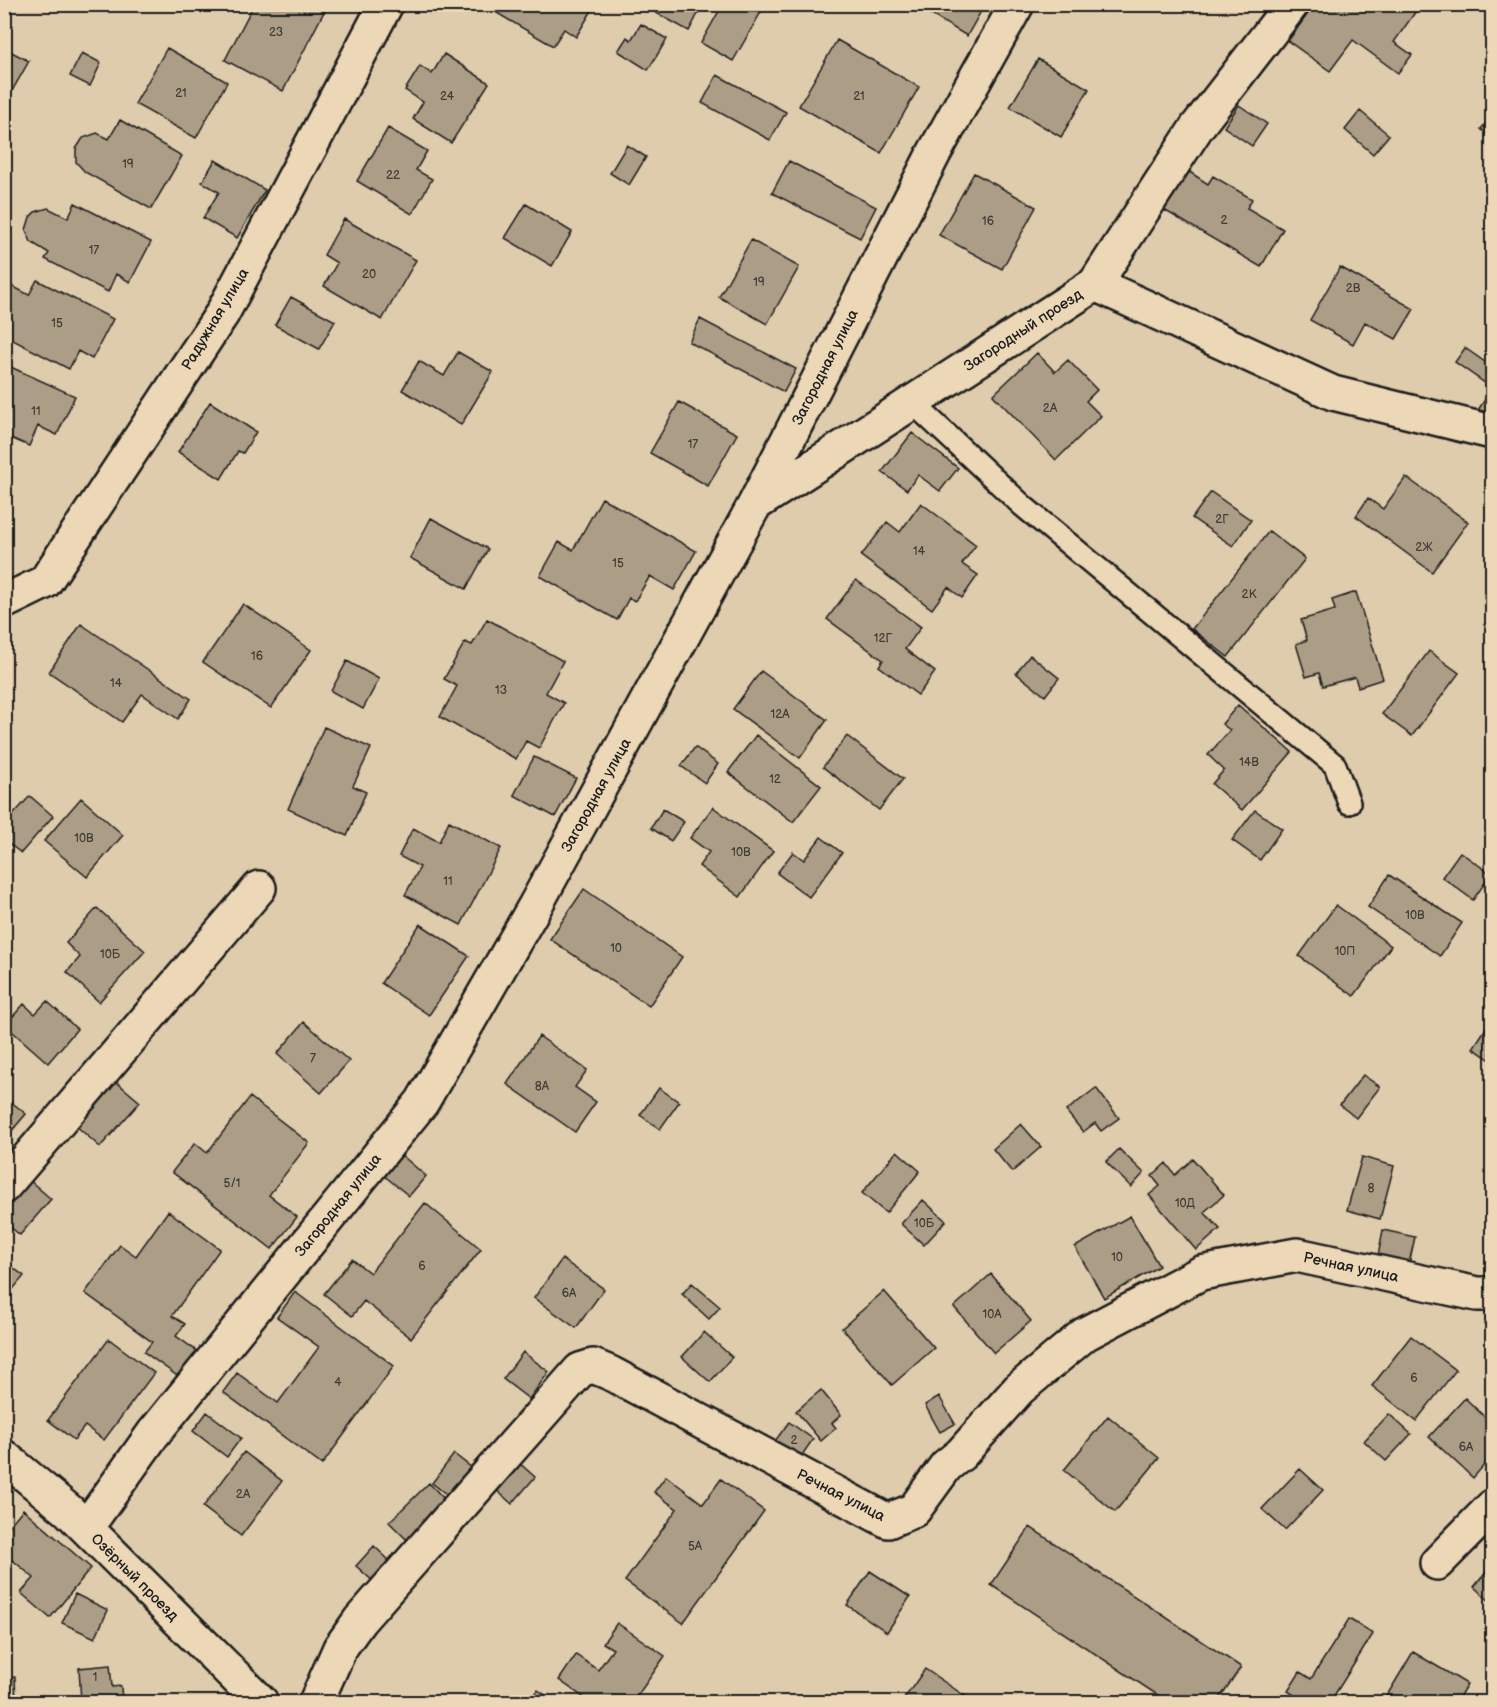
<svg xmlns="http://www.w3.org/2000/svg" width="1497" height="1707" font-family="'Balsamiq Sans',sans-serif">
<rect width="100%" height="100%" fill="#dfccad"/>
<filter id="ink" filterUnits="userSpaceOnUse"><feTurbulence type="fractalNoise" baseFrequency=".0167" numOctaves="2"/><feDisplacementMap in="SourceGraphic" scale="12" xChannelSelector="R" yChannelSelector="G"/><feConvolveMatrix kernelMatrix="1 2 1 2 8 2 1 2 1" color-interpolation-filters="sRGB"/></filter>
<g filter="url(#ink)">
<path fill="#ac9e86" stroke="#1c1c1c" stroke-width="1.5" d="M254,4H328L283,91L225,60Z
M497,4H591L594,7L576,37L564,29L553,46L497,13L501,7Z
M640,4H703L689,31Z
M723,4H749L761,12L733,61L701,43Z
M913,4H985L967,36Z
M1315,4H1421L1394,42L1412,55L1398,73L1353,40L1330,71L1288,41Z
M641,24L667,39L648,70L618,51L627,37L631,40Z
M837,40L919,87L881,153L799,106Z
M4,48L29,61L4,105Z
M167,48L227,82L196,138L135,104Z
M82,53L101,63L90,86L70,76Z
M444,54L489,83L451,143L413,119L423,102L405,90L420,66L432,74Z
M1038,59L1089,89L1061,137L1010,107Z
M717,75L786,112L770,140L702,103Z
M1239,105L1267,124L1252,146L1224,127Z
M1360,111L1389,135L1373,154L1345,130Z
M1492,116V139L1481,129Z
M120,120L182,156L151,209L85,172L76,162V149L83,138L97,133L109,139Z
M388,128L427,151L416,170L432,179L412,214L357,181Z
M627,145L646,157L629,185L610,173Z
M215,160L265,190L237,238L203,218L219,192L202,182Z
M789,161L876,207L860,238L772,193Z
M1188,171L1208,184L1213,176L1252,199L1247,208L1283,229L1261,267L1164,210Z
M974,173L1036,207L1002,269L939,235Z
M75,203L151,242L130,282L116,274L108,292L45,259L49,253L31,242L26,230L30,217L35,212L48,208L68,218Z
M526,204L572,232L552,266L505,238Z
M344,219L416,260L382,320L324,286L337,263L324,255Z
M751,240L799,267L767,324L719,297Z
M1340,267L1414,309L1396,339L1365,322L1353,344L1310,320Z
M37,280L113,319L92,359L78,351L69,369L7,337L10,330L4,327V286L10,285L29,295Z
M291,297L335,321L319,349L275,325Z
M700,319L796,369L784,392L689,342Z
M1465,348L1492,367V388L1455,362Z
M458,352L493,372L461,425L402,390L419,361L444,376Z
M1037,353L1055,372L1068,360L1097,390L1086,401L1101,416L1056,460L993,395Z
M4,364L75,396L57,435L38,426L29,446L4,435Z
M1492,389V420L1474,416Z
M210,402L256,432L243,453L238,451L221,479L178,452Z
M679,402L737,434L708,486L650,453Z
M912,433L958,468L940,491L918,475L907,490L882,472Z
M1406,477L1468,522L1432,572L1356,516L1368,498L1383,509Z
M1211,492L1251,520L1233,546L1192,518Z
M602,498L696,551L674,590L650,576L635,601L629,598L617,620L540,576L559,542L573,550Z
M921,503L976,545L962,564L978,575L962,598L948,587L932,609L861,556L887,522L900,532Z
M431,518L488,549L466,589L410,558Z
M1269,531L1305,559L1228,657L1192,629Z
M856,580L921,627L905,649L935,672L918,695L879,666L883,660L827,619Z
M1356,592L1383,679L1358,687L1355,677L1323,686L1319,673L1306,677L1296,644L1307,640L1301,620L1335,610L1332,600Z
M243,604L311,650L271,708L203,662Z
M487,619L563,661L546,693L564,703L539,748L526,741L516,759L440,717L457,686L444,679L465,642L472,645Z
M81,624L191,699L178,719L142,694L122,722L49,672Z
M1429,651L1459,673L1412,736L1382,714Z
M1030,655L1059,678L1045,696L1016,673Z
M347,661L379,679L363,709L331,691Z
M761,671L827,720L800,758L733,709Z
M1238,705L1292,752L1242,810L1212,784L1224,770L1208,755L1230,730L1222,724Z
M324,727L371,748L353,786L366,792L347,836L288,809Z
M756,735L821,786L793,822L728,772Z
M847,736L903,779L879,810L823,767Z
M695,747L718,764L705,783L681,766Z
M534,757L576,778L555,817L514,795Z
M30,796L53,816L21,853L4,840V825Z
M81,798L123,835L87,877L44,841Z
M713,807L773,851L740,897L699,866L709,852L690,838Z
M663,809L684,822L671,841L651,828Z
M1255,810L1282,829L1260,860L1232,840Z
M449,821L501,848L461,925L405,895L420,867L399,856L413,828L439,842Z
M821,837L842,853L809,897L777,873L793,852L804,860Z
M1460,852L1491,874L1473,900L1442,877Z
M1389,875L1462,923L1440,956L1368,907Z
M584,889L682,957L649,1006L550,939Z
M1336,905L1391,946L1354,996L1299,956Z
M97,908L145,951L99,1002L67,972L80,957L66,943Z
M420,924L469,956L429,1015L381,983Z
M47,1001L77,1029L48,1063L5,1025L24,1004L35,1014Z
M1492,1019V1061L1473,1048Z
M304,1022L349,1061L321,1093L277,1054Z
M539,1036L587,1070L575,1087L596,1102L575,1132L507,1084Z
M1363,1075L1380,1087L1356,1118L1340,1105Z
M113,1079L140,1102L100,1147L74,1124Z
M659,1088L679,1102L660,1129L640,1115Z
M1096,1088L1119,1118L1101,1131L1095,1123L1083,1132L1066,1111Z
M4,1096L26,1114L4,1140Z
M250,1097L309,1143L269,1195L297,1217L272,1249L172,1172L195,1143L207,1153Z
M1021,1124L1041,1147L1012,1172L993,1149Z
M1119,1149L1144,1173L1131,1187L1106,1162Z
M897,1151L920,1171L886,1213L862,1193Z
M399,1153L426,1176L409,1196L382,1174Z
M1362,1157L1394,1166L1380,1219L1347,1210Z
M1193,1159L1224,1195L1204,1212L1220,1229L1196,1250L1149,1195L1160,1186L1152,1176L1166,1163L1175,1175Z
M28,1179L51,1199L20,1235L4,1222V1206Z
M923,1200L946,1221L924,1245L901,1224Z
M425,1203L481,1249L411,1338L364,1301L352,1316L324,1294L352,1259L370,1273Z
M168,1211L220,1249L172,1316L185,1324L176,1336L201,1354L183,1380L144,1352L152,1342L85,1293L120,1245L136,1256Z
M1130,1216L1159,1266L1104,1298L1075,1247Z
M1383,1230L1415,1237L1408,1268L1377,1261Z
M562,1259L604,1289L576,1328L534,1298Z
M4,1261L24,1276L4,1300Z
M991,1274L1031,1321L994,1353L954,1307Z
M692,1283L720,1307L709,1319L682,1294Z
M884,1291L934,1348L892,1385L842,1328Z
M295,1292L394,1366L322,1465L223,1392L237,1373L278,1403L319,1347L277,1317Z
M704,1332L732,1357L710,1382L682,1357Z
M1411,1336L1456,1370L1416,1421L1372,1386Z
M109,1339L154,1373L104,1440L85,1426L74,1440L48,1420Z
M523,1352L549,1372L529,1399L503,1379Z
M821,1390L841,1415L832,1423L836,1428L821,1441L796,1411Z
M939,1396L955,1424L940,1432L925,1405Z
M1465,1398L1492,1424V1456L1473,1478L1429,1437Z
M207,1412L241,1438L227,1457L193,1431Z
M1389,1414L1411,1434L1386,1461L1364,1441Z
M1108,1416L1159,1458L1115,1512L1064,1470Z
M789,1422L813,1439L800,1458L775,1441Z
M244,1452L282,1481L241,1536L203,1507Z
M454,1454L477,1472L455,1501L432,1483Z
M517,1461L535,1477L512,1504L494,1488Z
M1300,1469L1323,1490L1285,1530L1262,1509Z
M666,1476L703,1504L721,1479L764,1511L683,1623L625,1581L677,1509L654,1492Z
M429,1483L449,1504L410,1543L389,1522Z
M23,1509L91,1568L50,1618L21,1593L34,1578L4,1553V1532Z
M1030,1527L1241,1667L1217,1702H1168L991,1585Z
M374,1546L393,1564L375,1583L356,1566Z
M1492,1565V1603L1474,1587Z
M870,1571L910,1597L887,1632L847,1605Z
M75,1594L108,1610L95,1638L62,1623Z
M1349,1619L1373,1634L1330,1702H1305L1288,1691L1300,1672L1311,1679Z
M617,1623L665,1656L633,1702H580L583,1697L559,1680L576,1655L598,1670L613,1649L603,1643Z
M1413,1652L1467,1684L1456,1702H1383Z
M110,1665L112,1687L121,1686L122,1702H81L79,1668Z
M925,1669L974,1702H902Z
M15,1677L16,1702H4V1678Z
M538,1690L556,1702H530Z"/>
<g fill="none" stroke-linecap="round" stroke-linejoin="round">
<g stroke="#1c1c1c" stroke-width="26">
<path id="service" d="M912,402L1023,506L1335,765L1349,803"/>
</g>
<g stroke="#1c1c1c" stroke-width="38">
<path id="minor" d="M1095,284L1333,393L1492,432
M757,503L1095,284L1197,127L1292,4
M4,602L45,582L222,314L386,4
M4,1186L259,888
M4,1457L69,1511L261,1702
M86,1528L153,1434L422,1102L535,906L755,504L933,155L1017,4
M1437,1563L1492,1507
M316,1702L340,1648L360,1620L580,1370L593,1366L610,1373L888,1521L914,1510L946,1466L961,1454L1019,1389L1085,1334L1201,1273L1297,1255L1477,1294H1492"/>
</g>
<use href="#service" stroke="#ecd7b6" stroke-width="21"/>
<use href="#minor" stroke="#ecd7b6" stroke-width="33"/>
</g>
</g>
<g text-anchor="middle" stroke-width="5" stroke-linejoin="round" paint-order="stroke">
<g font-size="12" fill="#403c36">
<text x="276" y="36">23</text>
<text x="181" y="97">21</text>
<text x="447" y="100">24</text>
<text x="859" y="100">21</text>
<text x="128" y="168">19</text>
<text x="393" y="179">22</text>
<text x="1224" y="224">2</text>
<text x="988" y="225">16</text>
<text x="94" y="254">17</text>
<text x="369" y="278">20</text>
<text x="759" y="286">19</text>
<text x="1353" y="292">2В</text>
<text x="57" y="327">15</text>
<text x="1050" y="412">2А</text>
<text x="36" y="415">11</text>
<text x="693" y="448">17</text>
<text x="1222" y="523">2Г</text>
<text x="1424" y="551">2Ж</text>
<text x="919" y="555">14</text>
<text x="618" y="567">15</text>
<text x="1249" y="598">2К</text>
<text x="883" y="642">12Г</text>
<text x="257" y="660">16</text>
<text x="116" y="687">14</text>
<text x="501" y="694">13</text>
<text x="780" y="718">12А</text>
<text x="1249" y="766">14В</text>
<text x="775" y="783">12</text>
<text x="84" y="842">10В</text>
<text x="741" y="856">10В</text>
<text x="448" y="885">11</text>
<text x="1415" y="919">10В</text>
<text x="616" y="952">10</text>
<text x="1345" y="955">10П</text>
<text x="110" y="958">10Б</text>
<text x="313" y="1062">7</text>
<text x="542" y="1090">8А</text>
<text x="232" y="1187">5/1</text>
<text x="1371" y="1192">8</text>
<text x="1185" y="1207">10Д</text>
<text x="924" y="1227">10Б</text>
<text x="1117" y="1261">10</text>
<text x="422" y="1270">6</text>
<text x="569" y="1297">6А</text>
<text x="992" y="1318">10А</text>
<text x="1414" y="1382">6</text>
<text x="338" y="1386">4</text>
<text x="794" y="1444">2</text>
<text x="1466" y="1451">6А</text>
<text x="243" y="1498">2А</text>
<text x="695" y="1550">5А</text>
<text x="95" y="1681">1</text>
</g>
<g font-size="15" fill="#1c1c1c" stroke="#ecd7b6">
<text transform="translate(215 319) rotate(-59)" y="5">Радужная улица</text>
<text transform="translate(1023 330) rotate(-33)" y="5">Загородный проезд</text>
<text transform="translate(825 367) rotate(-63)" y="5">Загородная улица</text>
<text transform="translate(596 795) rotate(-61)" y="5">Загородная улица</text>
<text transform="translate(338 1205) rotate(-51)" y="5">Загородная улица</text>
<text transform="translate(1351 1267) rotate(12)" y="5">Речная улица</text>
<text transform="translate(841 1495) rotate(27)" y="5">Речная улица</text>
<text transform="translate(135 1577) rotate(45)" y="5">Озёрный проезд</text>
</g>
</g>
<rect width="1497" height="1707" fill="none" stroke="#ecd7b6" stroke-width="24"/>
<rect x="12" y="12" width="1473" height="1683" fill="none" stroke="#1c1c1c" stroke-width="2" filter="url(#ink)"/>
</svg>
